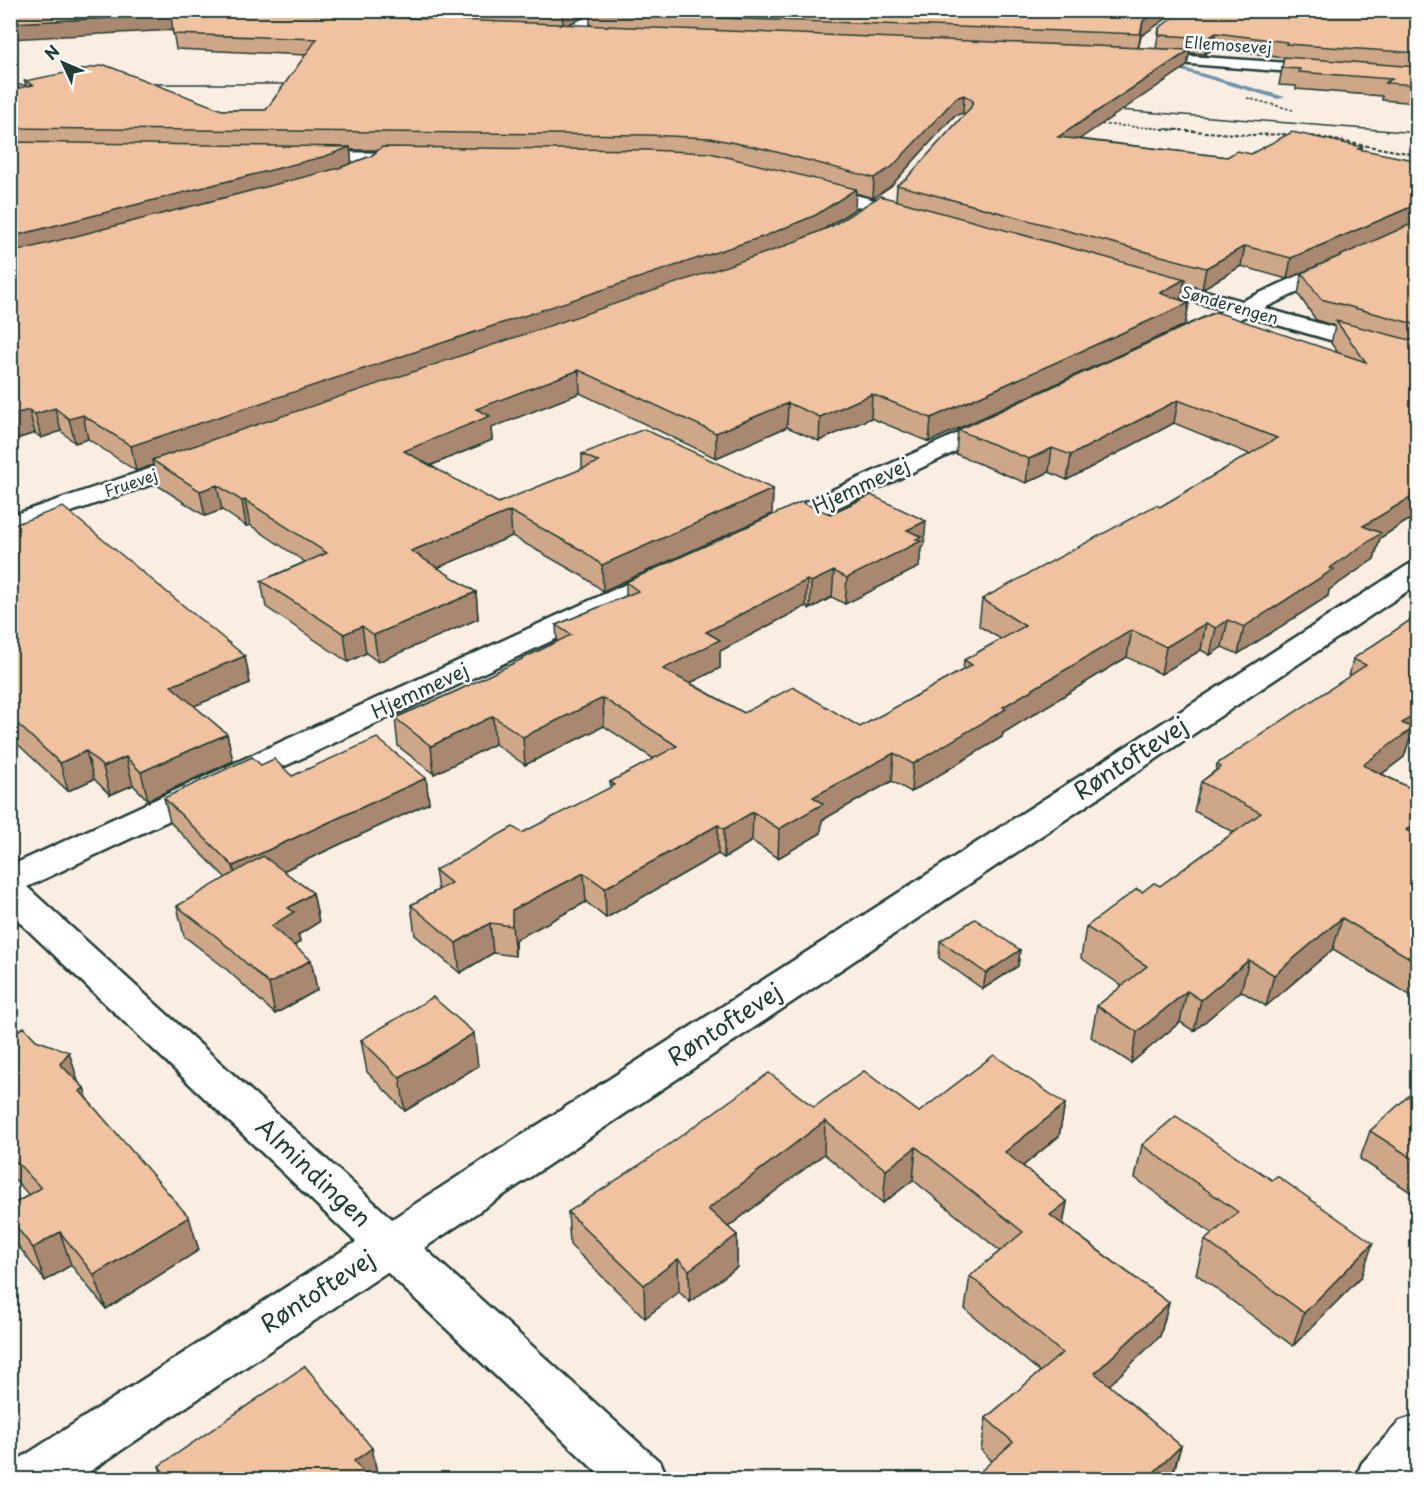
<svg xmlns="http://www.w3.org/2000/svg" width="1428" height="1490" font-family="'Playpen Sans',sans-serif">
<rect width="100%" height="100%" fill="#faede2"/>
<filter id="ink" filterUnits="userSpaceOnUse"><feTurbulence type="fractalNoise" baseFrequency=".0167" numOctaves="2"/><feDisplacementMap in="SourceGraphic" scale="12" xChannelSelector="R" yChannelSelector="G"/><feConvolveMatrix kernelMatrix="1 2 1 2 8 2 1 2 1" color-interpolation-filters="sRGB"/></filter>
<g filter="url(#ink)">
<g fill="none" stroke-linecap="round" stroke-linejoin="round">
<path fill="#6c93ab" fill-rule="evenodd" d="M1161,63H1165L1285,97L1278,99L1161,65Z"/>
<g stroke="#1f3d34" stroke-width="5">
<path id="service" d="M418,10H430L408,30H400V26Z"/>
</g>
<g stroke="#1f3d34" stroke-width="5">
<path id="minor" d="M605,10H624L563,37L558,38L551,34L553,31Z
M1144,53L1418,72V82L1139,60L1137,57L1139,54Z
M306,152L410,153L416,154L419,158L416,162L410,163L300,161L297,157L300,153Z
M813,184L917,211L919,215L917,219L910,221L807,193L804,189L807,185Z
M1418,222V236L1264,308L1418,351V365L1246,316L1195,340L1187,342L1179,340L1176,335L1179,330L1224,310L1132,283L1129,279L1132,275L1139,273L1242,301Z
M996,416L1005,418L1008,423L1005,428L784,533L774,535L764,533L760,527L764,521Z
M196,453L205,456L209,461L205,466L10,533V516Z
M1418,563V584L424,1248L661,1463L668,1480H605L387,1272L77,1480H10L13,1463L356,1242L10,913V866L657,570L667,567L677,570L681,576L677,582L27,887L392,1219L1408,565Z
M1418,1415V1476L1415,1480H1355L1362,1463L1400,1421Z"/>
</g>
<path stroke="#1f3d34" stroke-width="1.5" stroke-dasharray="3 2" stroke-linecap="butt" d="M1247,98L1293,110
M1096,124L1182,130"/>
<path stroke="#1f3d34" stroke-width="2" stroke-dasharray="4 2" stroke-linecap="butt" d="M1162,129L1248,135L1293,134
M1312,136L1418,155"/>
<use href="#service" fill="#fff" fill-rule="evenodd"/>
<use href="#minor" fill="#fff" fill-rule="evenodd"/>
<path stroke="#1f3d34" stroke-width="1.5" d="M136,84H301
M10,85H40
M1105,109L1418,133"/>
</g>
<path fill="#cea789" stroke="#1f3d34" stroke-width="1.5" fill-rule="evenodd" d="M10,10H414L405,18L421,19L420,10H1179L1141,36L1138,48L1156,49L1159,28L1418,10V103L1382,100V96L1296,89V86L1279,85L1284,58L1213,49L1205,54L1189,53L1187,66L1079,139L1227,157L1251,154L1362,147V150L1418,161V514L1380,538L1374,559L1329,590L1328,596L1238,654L1222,647L1210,655L1201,650L1161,674L1127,657L1003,733L1002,737L911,792L892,781L822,820L821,833L778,858L752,841L724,858L718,854L606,918L586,902L515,940V956L493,953L460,973L415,935L411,905L438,890L435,870L522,833L611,788L610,782L654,759L604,726L525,765L495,744L434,774L398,746L395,718L459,690L557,642L556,625L626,596V582L830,514L924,546L921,548L919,567L845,604L832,597L810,609L806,606L720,651V668L690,683L744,713L860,727L963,670L964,660L1001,639L979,626L982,599L1160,507L1250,454L1174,423L1067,480L1049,472L1026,483L956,454L958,430L1338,353L1331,343L1335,326L1316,320L1298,294L1302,273L1371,242L1287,279L1241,266L1202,289L1184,284L1181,300L1189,303L1185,325L929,442L871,418L819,441L787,427L716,458L580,393L491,428L492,440L430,466L498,503L582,469V454L773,489L772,514L603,591L584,577L512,536L437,568L476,592L478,619L378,662L366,653L348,662L266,607L261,581L305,562L250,525L246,526L222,510L205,516L157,485L153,465L136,471L88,439L75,443L61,431L41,438L35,433L10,441V90L26,87L25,81L222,110H266L306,55L176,49L173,31ZM590,14V26L567,25L574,22ZM963,113L965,114L907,178L897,185L896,200L820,231L855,209V193L873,198L891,186L954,116ZM350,150H378L371,156L352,163Z
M10,526L245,656L250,683L194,706L227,734L233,761L148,800L133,785L110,795L94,779L68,791L10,737Z
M1418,615V734L1409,741L1404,757L1382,774L1418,792V1000L1333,949L1266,1006L1241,991L1194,1031L1180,1022L1131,1063L1091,1037L1097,1006L1122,986L1081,958L1086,927L1142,892L1160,886L1234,832L1194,811L1201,782L1216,770L1217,764L1349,677L1353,659Z
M261,765L292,776L426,778L429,803L283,871L313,893L319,922L298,935L300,942L294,946L311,960L317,990L275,1014L224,967L184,936L177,906L226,878L170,822L164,798Z
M940,941L1020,950L1018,966L983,989L939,958Z
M10,1035L79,1083L84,1088L88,1101L199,1250L106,1309L71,1265L45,1281L16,1243L10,1228V1206L29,1195L10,1174Z
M361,1040L478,1066L405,1111L367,1072Z
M1418,1090V1197L1360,1159L1370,1131Z
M1065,1104L1059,1136L1023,1166L1067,1202L1063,1224L1169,1303L1160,1336L1109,1385L1181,1446L1172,1479L992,1461L981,1450L986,1418L1040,1372L965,1309L970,1276L1000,1251L913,1180L883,1203L824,1154L728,1227L737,1235V1267L690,1302L679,1292L645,1318L570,1245L568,1212L814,1107L919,1112Z
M1142,1145L1272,1180L1361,1277L1293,1346L1196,1274L1205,1240L1213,1234L1135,1178Z
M372,1448L378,1479H163L159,1466Z"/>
<path fill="#a8886f" stroke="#1f3d34" stroke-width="1.5" d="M402,10H414L403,20Z
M564,10H598L590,13V14L563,27L562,11Z
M1158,10H1179L1141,36L1138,50L1143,21Z
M171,15L174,30L10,39V23Z
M1216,33L1213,49L1205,54L1208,38Z
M1190,50L1187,66L1056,155L1058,137Z
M964,95L963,113L954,116L891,186L873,198L874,178L956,98Z
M350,147L352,165L10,259V237Z
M856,189L855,209L815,235L764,257L152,460L153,465L136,471L131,446Z
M1418,204V222L1287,279L1291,258Z
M1245,246L1241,266L1202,289L1206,268Z
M1185,279L1181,301L1160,293Z
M1189,303L1185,325L929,442L931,418Z
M579,370L580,393L491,428L492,440L407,475L404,451L476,409Z
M872,394L871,418L819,441L820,417Z
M1178,400L1174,423L1067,480L1071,455Z
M788,403L787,427L716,458V433Z
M55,408L61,431L41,438L35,414Z
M29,410L35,433L10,441V415Z
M83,415L88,439L75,443L69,419Z
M1052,448L1049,472L1026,483L1029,459Z
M217,485L222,510L205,516L200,491Z
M773,489L772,514L603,591L602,565Z
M1418,493V514L1380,538L1374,559L1329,590L1328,596L1238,654L1244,627L1363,526Z
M245,500L250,525L246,526L242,501Z
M510,511L512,536L414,578L411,551Z
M926,521L924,546L921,548L919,567L845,604L847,578L907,530Z
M834,571L832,597L810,609L811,582Z
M807,580L806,606L720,651V668L664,696L663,669L706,632Z
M476,592L478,619L378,662L374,635Z
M1228,620L1222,647L1210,655L1216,628Z
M1206,623L1201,650L1161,674L1166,647Z
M362,626L366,653L348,662L344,634Z
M1132,630L1127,657L1003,733L1002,737L911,792L913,764L1003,707Z
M245,656L250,683L177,713L171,686Z
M603,698L604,726L525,765L523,737Z
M1418,712V734L1409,741L1404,757L1355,794L1363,765L1402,723Z
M493,716L495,744L434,774L431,746Z
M227,734L233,761L148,800L141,772Z
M86,751L94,779L68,791L60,763Z
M894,753L892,781L822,820L821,833L778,858L779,829L813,797Z
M126,757L133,785L110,795L103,767Z
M426,778L429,803L239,891L233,866Z
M753,812L752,841L724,858V829Z
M1418,821V844L1406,830Z
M718,825V854L606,918L605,888Z
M584,873L586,902L515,940V956L512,926V910Z
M313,893L319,922L298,935L300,942L277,956L271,926L288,908Z
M1342,918L1333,949L1266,1006L1274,975Z
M490,923L493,953L460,973L456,943Z
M1020,950L1018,966L983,989L986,973Z
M311,960L317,990L275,1014L269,984Z
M1249,960L1241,991L1194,1031L1201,1000Z
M1187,991L1180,1022L1131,1063L1137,1032Z
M474,1033L478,1066L405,1111L400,1078Z
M69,1052L79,1084L60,1064Z
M84,1088L95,1121L80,1091Z
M1065,1104L1059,1136L1000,1185L1005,1152Z
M825,1121L824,1154L708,1242V1209Z
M916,1147L913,1180L883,1203L886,1170Z
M1067,1202L1061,1235L1050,1215Z
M189,1217L199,1250L106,1309L94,1275Z
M60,1232L71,1265L45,1281L33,1248Z
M737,1235V1267L690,1302L689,1270Z
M1373,1243L1361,1277L1293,1346L1304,1313Z
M678,1259L679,1292L645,1318L644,1285Z
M1169,1303L1160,1336L1088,1406L1095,1373Z
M1181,1446L1171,1479H1147Z
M372,1448L378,1479H358L354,1461Z"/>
<path fill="#f0c29f" stroke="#1f3d34" stroke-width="1.5" d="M10,10H212L1190,50L1058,137L1227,157L1237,151L1251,154L1292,132L1362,147L1358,149L1418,161V204L1291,258L1245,246L1206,268L897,185L907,178L971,107L973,101L964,95L956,98L892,167L874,178L765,149L710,138L648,135L10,128V90L33,85L25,81L105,65L222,110H266L317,39L173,34L171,15L10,23Z
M595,10H1158L1143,21L1140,34L590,13Z
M1184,10H1418V53L1286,44L1287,42L1216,33L1208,38L1159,35V28Z
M1284,57L1418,67V85L1385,83L1392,79L1299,72L1300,69L1282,68Z
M10,142L350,147L326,156L10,237Z
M382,147L648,150L710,153L856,189L816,215L765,236L131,446L83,415L69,419L55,408L35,414L29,410L10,415V253L339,168L371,156Z
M880,196L1185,279L1160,293L1189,303L931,418L872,394L820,417L788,403L716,433L579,370L476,409L490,416L404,451L498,503L599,462L582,454L644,429L773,489L602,565L583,551L510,511L411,551L476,592L374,635L362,626L344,634L261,581L327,553L245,500L242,501L217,485L200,491L152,460L780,248L832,226Z
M1418,221V325L1321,299L1302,273Z
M1216,312L1366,362L1336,321L1418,342V493L1363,526L1381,533L1330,568L1334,569L1244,627L1228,620L1216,628L1206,623L1166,647L1132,630L1003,707L1006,709L913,764L894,753L813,797L823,804L779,829L753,812L724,829L718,825L605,888L584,873L512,910V926L490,923L456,943L411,905L451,883L435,870L513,827L522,833L615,785L610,782L677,746L603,698L523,737L493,716L431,746L395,718L459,690L571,635L556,625L638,591L626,582L801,502L830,514L871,495L926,521L907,530L922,537L916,539L921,541L847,578L834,571L811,582L807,580L706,632L720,640L663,669L744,713L793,687L860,727L972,665L964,660L1025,626L982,599L1156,505L1160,507L1277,438L1178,400L1071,455L1052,448L1029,459L958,430Z
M63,507L245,656L171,686L227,734L141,772L126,757L103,767L86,751L60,763L10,717V526Z
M1418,615V712L1402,723L1413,728L1363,765L1418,792V821L1406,830L1418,837V963L1342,918L1274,975L1249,960L1201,1000L1187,991L1137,1032L1097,1006L1147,966L1086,927L1137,889L1142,892L1154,883L1160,886L1261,813L1201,782L1221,767L1217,764L1366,665L1353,659Z
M377,738L426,778L233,866L164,798L252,757L261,765L274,759L292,776Z
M263,856L313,893L288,908L294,912L271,926L311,960L269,984L217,937L177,906Z
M975,919L1020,950L986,973L940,941Z
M433,997L474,1033L400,1078L361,1040Z
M24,1027L36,1040L69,1052L60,1064L84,1088L80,1091L189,1217L94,1275L60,1232L33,1248L10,1219V1206L41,1188L10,1155V1035Z
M994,1055L1065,1104L1005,1152L1067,1202L1050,1215L1169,1303L1095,1373L1181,1446L1147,1479H972L1013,1442L986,1418L1062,1353L970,1276L1023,1232L916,1147L886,1170L825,1121L708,1209L737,1235L689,1270L678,1259L644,1285L568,1212L650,1158L769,1073L814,1107L864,1071L919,1112Z
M1416,1089L1418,1090V1162L1370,1131Z
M1176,1116L1272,1180L1277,1176L1373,1243L1304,1313L1205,1240L1238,1212L1142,1145Z
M305,1366L372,1448L354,1461L369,1479H168L159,1466Z"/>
</g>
<g text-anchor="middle" stroke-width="5" stroke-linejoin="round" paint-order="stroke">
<g font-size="16" fill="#1f3d34" stroke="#fff">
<text transform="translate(1228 45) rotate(4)" y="6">Ellemosevej</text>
<text transform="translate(1230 305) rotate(16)" y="6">Sønderengen</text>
<text transform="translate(131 483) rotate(-19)" y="6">Fruevej</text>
</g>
<g font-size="20" fill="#1f3d34" stroke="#fff">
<text transform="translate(861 486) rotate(-25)" y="7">Hjemmevej</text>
<text transform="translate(420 691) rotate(-25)" y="7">Hjemmevej</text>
</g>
<g font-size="24" fill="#1f3d34" stroke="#fff">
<text transform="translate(1131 759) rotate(-33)" y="8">Røntoftevej</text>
<text transform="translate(725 1025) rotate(-33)" y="8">Røntoftevej</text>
<text transform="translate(313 1173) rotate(43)" y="8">Almindingen</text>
<text transform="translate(318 1292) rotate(-33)" y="8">Røntoftevej</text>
</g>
</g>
<rect width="1428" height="1490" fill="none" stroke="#fff" stroke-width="36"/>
<rect x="18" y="18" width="1392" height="1454" fill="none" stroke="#1f3d34" stroke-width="2" filter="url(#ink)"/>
<g transform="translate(63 63) rotate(314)" stroke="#ffffff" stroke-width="4.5" paint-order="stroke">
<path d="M0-4.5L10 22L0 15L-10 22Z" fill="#1f3d34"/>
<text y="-9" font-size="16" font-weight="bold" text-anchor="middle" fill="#1f3d34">N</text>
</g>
</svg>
